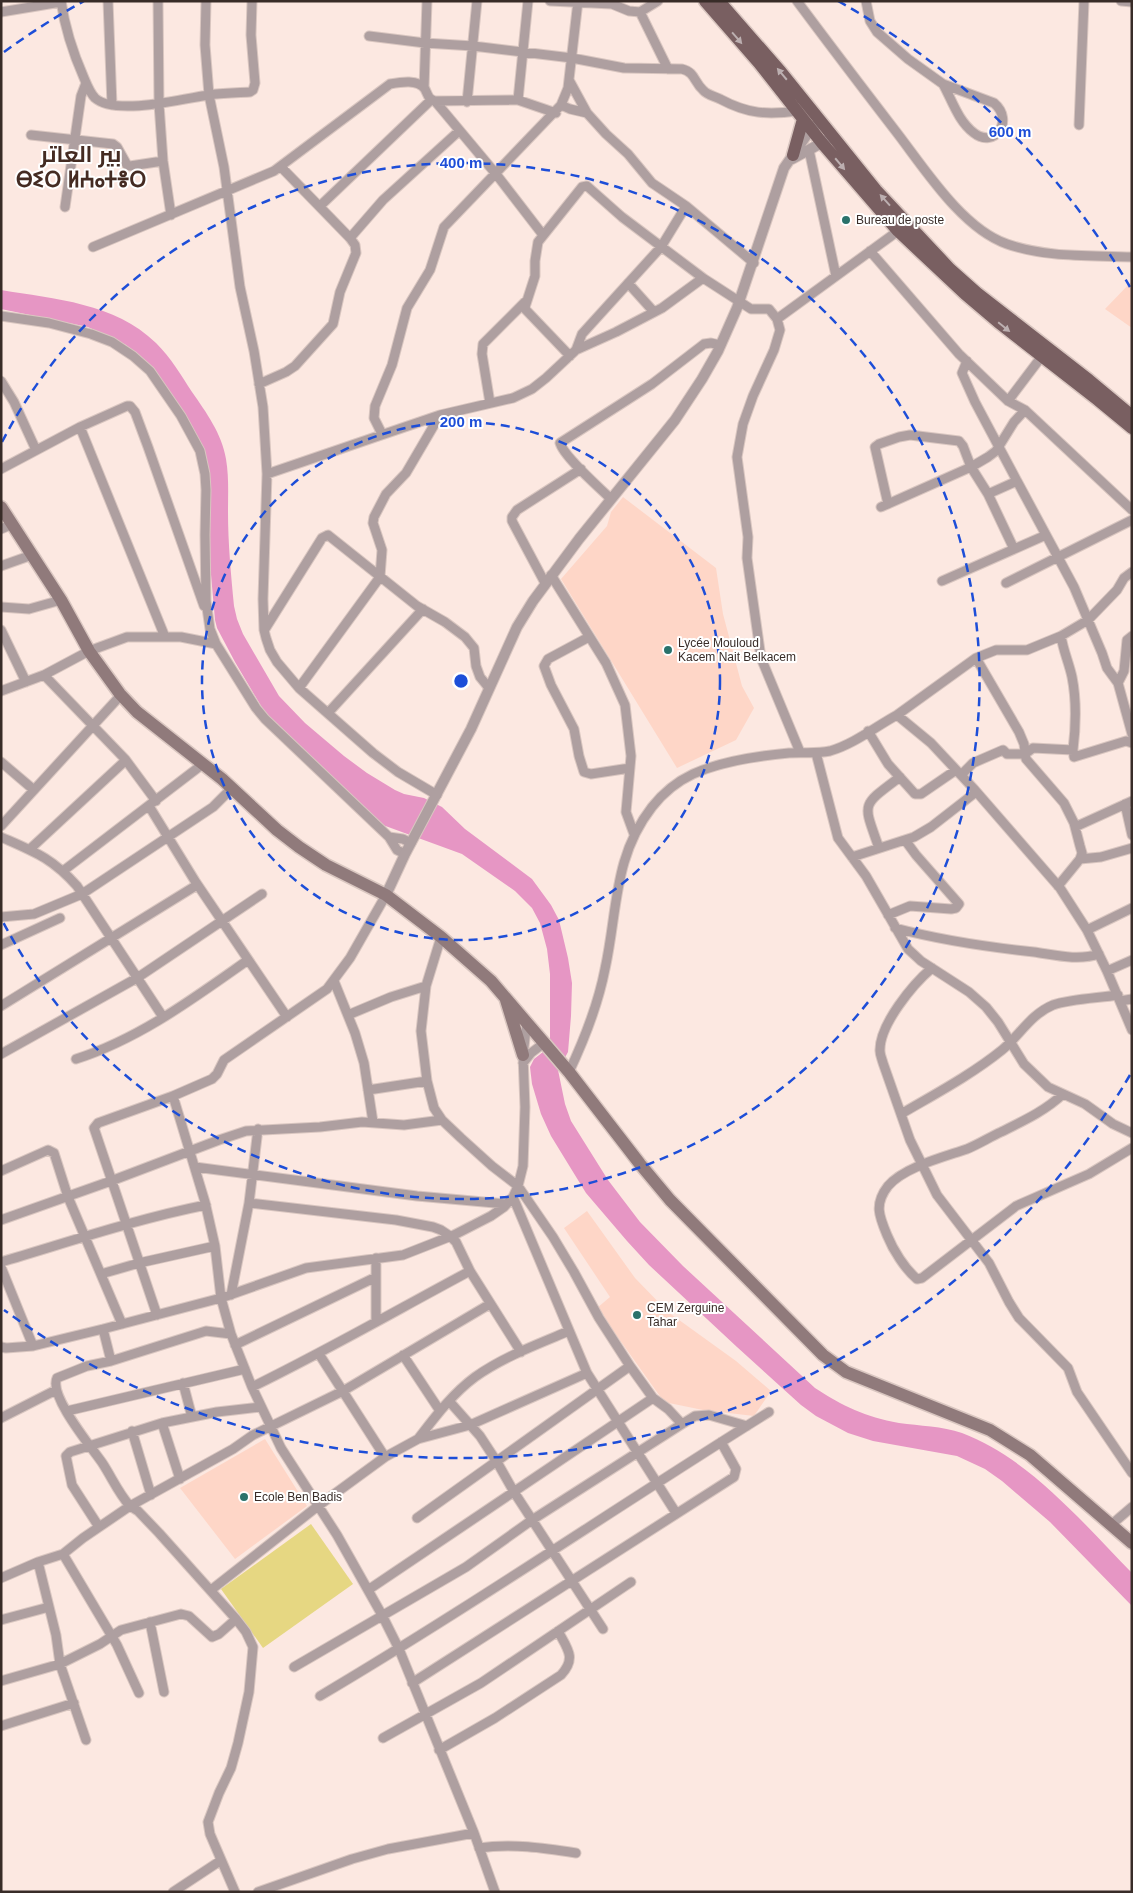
<svg xmlns="http://www.w3.org/2000/svg" width="1133" height="1893" font-family="Helvetica,Cairo,'Noto Sans Tifinagh',sans-serif">
<rect width="100%" height="100%" fill="#fce8e1"/>
<path fill="#fed6c7" d="M1132,281V328L1105,309Z
M623,497L716,568L723,614L742,686L754,708L736,740L677,768L561,579L607,526L611,512Z
M587,1211L635,1278L668,1312L736,1361L771,1391L754,1416L703,1410L664,1402L597,1308L610,1297L564,1228Z
M265,1439L307,1506L235,1559L180,1488Z"/>
<path fill="#e6d782" d="M311,1524L353,1584L263,1648L221,1589Z"/>
<path fill="#e696c4" d="M1,290C55,299 115,303 156,343C171,358 181,375 192,392C206,412 222,434 226,459C229,477 228,494 228,512C228,543 231,575 234,606L237,619L243,634L279,696L305,723L344,756L367,773L395,790L404,794L424,798L442,807L465,829L532,879L551,905L559,920L568,958L572,983L571,1016L568,1052L558,1070L565,1104L571,1121L608,1180L640,1222L683,1266L815,1388C843,1406 865,1417 899,1423C920,1426 942,1426 962,1433C1029,1458 1083,1523 1132,1573V1606L1050,1522L1002,1481L985,1469L957,1456L873,1441L848,1433L816,1416L801,1405L737,1347L649,1265L627,1241L586,1193L570,1167L551,1136L541,1114L532,1084L530,1067L534,1059L543,1052L550,1038V974L547,949L540,923L532,908L515,891L462,854L380,824L264,711L235,662L217,628L215,620L209,552V470L204,450L194,430L159,376L147,362L126,345L88,327L1,309Z"/>
<g fill="none" stroke-linecap="round" stroke-linejoin="round">
<g stroke="#d9c6c0" stroke-width="11">
<path id="minor" d="M61,1C65,29 73,53 84,78C87,85 90,93 95,98C115,116 183,99 208,95C222,93 236,93 250,92L253,90L255,83L251,35L252,1
M108,1L112,105
M158,1L159,104L163,161L171,215
M206,1L205,45L209,95L224,167L240,287L254,351L263,407L267,474L263,599L264,630L266,638L270,650L277,662L299,688L373,753L398,772L437,795
M550,1L612,4L629,11L640,12L658,1
M797,1C829,44 861,86 894,129C923,166 961,228 1007,244C1047,258 1090,255 1132,257
M866,1L870,21L877,32L908,59L943,84L994,103C1015,121 994,149 974,133C958,121 952,100 943,84
M1121,1L1132,2
M1,12L61,2
M640,12L668,69
M369,36L425,43L473,46L572,58L624,68L682,69C695,72 694,82 703,90C707,95 714,96 720,99C748,114 767,115 798,111
M569,80L587,113L606,134L628,154L652,183L686,206
M424,88L427,1
M518,100L528,1
M435,101L496,174L543,235
M467,102L477,1
M561,105L570,109L587,113
M1079,125L1084,1
M31,135L113,144L117,147L127,165L130,166L163,161
M809,150L836,276
M320,206L431,100
M65,207L81,96L86,83
M350,238L383,200L459,131
M93,247L274,171L390,84C401,82 418,79 425,89C428,95 428,99 435,101L518,100L556,113
M870,251L959,354L1008,401L1025,410L1132,510
M628,283L654,312
M1,316L49,323L91,334L112,342L133,356L150,371L181,416L200,451L205,474L206,490L205,535L206,601L210,629L216,644L256,708L265,719L389,837L397,850L405,854
M777,319L898,231
M576,350L582,334L661,247L686,206L754,263
M570,356L526,310L525,307L535,276V261L538,242L582,187L587,186L622,217L703,278
M1,381L14,402L36,450
M259,384L286,372L295,366L333,324L340,292L356,253L355,245L350,238L281,167
M1008,401L1045,352
M490,403L482,354L483,344L525,302
M80,427L165,637
M382,434L374,418L375,406L392,365L407,308L430,270L444,227L561,105L568,88L578,1
M1,469L80,427L127,406H130L135,412L148,447L204,606
M267,474L440,415L513,398L532,389L546,378L576,350L616,332L662,308L703,278L751,309H769L777,319L780,330L774,350L753,396L743,424L737,457L748,537L747,558L761,658L800,752
M1017,481L1074,587L1102,653L1107,668L1118,683L1132,734
M988,494L1014,549
M611,499C599,487 564,457 560,443L652,384L704,344L711,343L720,345
M888,504L875,447L879,444L899,437L910,435L959,441L963,446L971,467L988,494L1017,481L975,402L962,373L967,361
M881,507L971,467L988,457L996,451L1014,422L1025,410
M1,529L13,524
M1,566L32,555
M551,575L606,663L625,705L631,756L626,812L634,834
M942,581L1046,535
M545,583L512,521V517L517,510L581,469
M1006,583L1132,520
M1,607L29,609L61,600
M265,629L322,538L328,535L417,606L445,622L465,637L474,648L476,666L480,677L489,688
M1,630L26,682
M1061,636C1063,650 1069,663 1072,677C1077,702 1076,725 1073,750
M589,637L548,659L544,666L551,685L574,729L579,756L584,772L591,774L630,768
M976,658L1019,732L1024,744L1026,759L1064,803L1074,823L1080,846L1082,853L1080,859L1058,886
M44,675L125,759L156,801
M1118,683L1124,671L1127,640L1132,636
M299,688L380,577L382,550L373,523L374,517L386,494L406,473L440,415
M1,691L44,675L89,651L127,637H181L216,644
M328,713L423,609
M897,715L976,658L996,650H1027L1061,636L1088,620L1117,590L1124,578L1132,572
M868,731L888,764L915,794H921L956,770
M816,753L838,838L866,876L908,949L921,961L969,992L986,1007L998,1022L1024,1064L1048,1087L1085,1104L1113,1124L1132,1133
M1,762L34,790
M961,775L973,763L1003,750L1007,754H1025L1033,748L1073,750L1074,757L1126,741L1132,743
M1125,804L1132,835
M149,806L195,881L287,1017
M1,826L121,695
M1075,827L1132,801
M1,837C35,852 52,858 77,886L163,1017
M389,837L403,839L411,843
M879,848C863,802 860,807 900,777
M30,849L125,761
M852,857L914,837L931,827L976,792
M1080,859L1101,857L1132,848
M63,871L203,764
M386,895L350,958L327,989L224,1060L217,1074L212,1079L173,1096L205,1202L215,1246L221,1298L231,1334L252,1387L281,1448L337,1535L382,1615L399,1649L474,1833L495,1892
M888,915L910,906L951,909L956,908L959,904L916,855L905,840
M1,917L34,914L82,894L213,807L232,788
M895,928C940,940 987,947 1034,952C1055,955 1078,961 1099,954
M1087,930L1132,908
M441,937L426,986L421,1031L427,1081L434,1108L442,1120L461,1138L492,1166L518,1186L553,1237L574,1272L599,1318L630,1366L653,1398L668,1409L682,1424L695,1416L709,1415L747,1426
M1,945L60,918
M932,968C913,984 879,1025 880,1051C880,1055 882,1059 883,1063L910,1140L937,1195L989,1263L1009,1302L1019,1318L1068,1368L1077,1392L1132,1473
M1107,971L1132,960
M334,981L355,1033L364,1063L373,1122
M1120,1001L1132,999
M1,1006L197,885
M348,1015L391,997L426,986
M1,1054L137,978L262,894
M76,1059C139,1039 194,998 248,960
M523,1063L531,1053L544,1043
M569,1072C585,1038 598,1005 605,969C618,910 613,857 652,807C663,793 676,782 693,774C722,761 757,756 789,753C803,752 816,754 830,751C854,744 875,727 897,715L931,743L974,789L1060,888L1087,930L1107,971L1132,1030
M368,1090L427,1081
M1063,1094C1045,1111 1023,1121 1001,1132C990,1137 979,1144 967,1149C944,1157 904,1167 888,1186C874,1204 879,1216 887,1235C893,1250 905,1269 917,1279L922,1278L1016,1206L1089,1174L1132,1148
M901,1114C935,1094 971,1075 1002,1050C1019,1036 1031,1014 1053,1005C1070,999 1099,998 1118,995
M195,1167L417,1196L506,1204
M1,1171L48,1150L54,1153L68,1197L122,1324
M513,1197L587,1373L676,1513
M249,1203L396,1220L433,1227L441,1230L450,1236L456,1242L470,1271L521,1352
M1,1220L111,1181L219,1140L246,1131L320,1127L362,1122L404,1125L442,1120
M376,1258V1321
M1,1262C69,1242 136,1219 206,1205
M1,1267L33,1346
M101,1274L139,1263L215,1246
M231,1295L249,1203L258,1129
M157,1315L94,1128L98,1123L173,1096
M103,1329L111,1361
M235,1345L376,1277
M1,1347L6,1348L33,1346L103,1329L221,1298L306,1268L403,1255L454,1235L491,1216L504,1207L513,1197L518,1186L523,1166L525,1107L523,1055L527,1022
M319,1354L385,1457
M403,1355L440,1411
M183,1383L192,1417
M252,1387C326,1351 397,1310 470,1271
M449,1401L480,1436L497,1462L514,1492L603,1629
M67,1411L245,1369
M1,1418L56,1390
M162,1423L180,1479
M132,1431L151,1495
M418,1439C435,1417 452,1394 475,1377C503,1357 538,1344 569,1331
M130,1506L138,1511L159,1533L236,1619L246,1632L253,1647L249,1692L238,1743L231,1768L219,1793L208,1822L210,1834L235,1892
M130,1506L233,1449L253,1435L343,1391L490,1304
M417,1518L630,1366
M1111,1525L1132,1507
M99,1527L72,1485L66,1456L70,1452L162,1423L217,1412L261,1407
M63,1554L117,1645L139,1693
M38,1562L56,1635L60,1664L86,1740
M1,1578L38,1562L63,1554L83,1538L130,1506C119,1494 112,1478 103,1464C93,1449 48,1396 57,1378L87,1366L111,1361L206,1331L231,1334
M211,1590L318,1506L385,1457L418,1439L470,1425L587,1373
M368,1590L653,1398
M1,1620L49,1607
M150,1622L164,1692
M294,1667L466,1567L532,1520L682,1424
M1,1681L60,1664L100,1644L121,1630L181,1614L189,1616L212,1637L219,1634L236,1619
M412,1683L734,1477L736,1469L721,1442
M320,1696C472,1606 618,1506 769,1412
M1,1726L74,1703
M383,1738L481,1683L631,1582
M439,1750L495,1718L561,1675C577,1658 567,1648 558,1631
M479,1848C511,1843 544,1848 576,1853
M173,1892L220,1861
M258,1892L352,1859L388,1849L474,1833"/>
</g>
<g stroke="#d9c6c0" stroke-width="12">
<path id="tertiary" d="M792,159L827,140
M386,895L405,854L471,729L517,627L533,601L579,539L675,420L702,379L718,351L737,308L784,168L811,129L816,125"/>
</g>
<g stroke="#d9c6c0" stroke-width="15">
<path id="secondary" d="M1,507L61,600L89,651L120,694L137,712L222,779L277,830L299,847L326,865L386,895L441,937L491,981L569,1072L640,1164L670,1200L823,1355L846,1372L990,1430L1030,1455L1132,1543
M506,1000L523,1055"/>
</g>
<g stroke="#d9c6c0" stroke-width="15">
<path id="primary" d="M705,1L759,63L822,143L898,231L965,294L998,322L1098,400L1132,428
M719,1L781,72L876,190L950,269L977,293L1089,380L1132,416
M793,155L803,119"/>
</g>
<use href="#minor" stroke="#ae9fa0" stroke-width="9"/>
<use href="#tertiary" stroke="#ae9fa0" stroke-width="10"/>
<use href="#secondary" stroke="#907a7b" stroke-width="12"/>
<use href="#primary" stroke="#795f61" stroke-width="12"/>
</g>
<defs><path id="oneway-solid" d="M-6-.8H1V-3.2L6.5 0L1 3.2V.8H-6Z" transform="scale(1.25)"/></defs>
<g fill="#bcafb0">
<use href="#oneway-solid" transform="translate(737 38) rotate(49)"/>
<use href="#oneway-solid" transform="translate(782 74) rotate(-130)"/>
<use href="#oneway-solid" transform="translate(840 164) rotate(50)"/>
<use href="#oneway-solid" transform="translate(885 200) rotate(-132)"/>
<use href="#oneway-solid" transform="translate(1004 327) rotate(39)"/>
</g>
<g fill="none" stroke="#1d4ed8" stroke-width="2.5" stroke-dasharray="9 6">
<circle cx="461" cy="681" r="259"/>
<path d="M2 442A518 518 0 1 1 2 920"/>
<path d="M1130 1075A777 777 0 0 1 4 1310M4 52A777 777 0 0 1 84 1M838 1A777 777 0 0 1 1130 287"/>
</g>
<g fill="#2a726b" stroke="#fff" stroke-width="2">
<circle cx="846" cy="220" r="5"/>
<circle cx="668" cy="650" r="5"/>
<circle cx="637" cy="1315" r="5"/>
<circle cx="244" cy="1497" r="5"/>
</g>
<g text-anchor="middle" stroke-width="4" stroke-linejoin="round" paint-order="stroke">
<g font-size="12" fill="#382c28" stroke="#fff" text-anchor="start">
<text x="856" y="224">Bureau de poste</text>
<text x="678" y="647">Lycée Mouloud<tspan x="678" dy="14">Kacem Nait Belkacem</tspan></text>
<text x="647" y="1312">CEM Zerguine<tspan x="647" dy="14">Tahar</tspan></text>
<text x="254" y="1501">Ecole Ben Badis</text>
</g>
<g font-size="22" font-weight="bold" fill="#442b22" stroke="#fff">
<text x="81" y="162">بير العاتر<tspan x="81" dy="25">ⴱⵉⵔ ⵍⵄⴰⵜⴻⵔ</tspan></text>
</g>
</g>
<circle cx="461" cy="681" r="8" fill="#1d4ed8" stroke="#fff" stroke-width="2.5"/>
<g font-size="15" text-anchor="middle" font-weight="bold" fill="#1d4ed8" stroke="#fff" stroke-width="4" stroke-linejoin="round" paint-order="stroke">
<text x="1010" y="137">600 m</text>
<text x="461" y="168">400 m</text>
<text x="461" y="427">200 m</text>
</g>
<rect width="1133" height="1893" fill="none" stroke="#382c28" stroke-width="5"/>
</svg>
